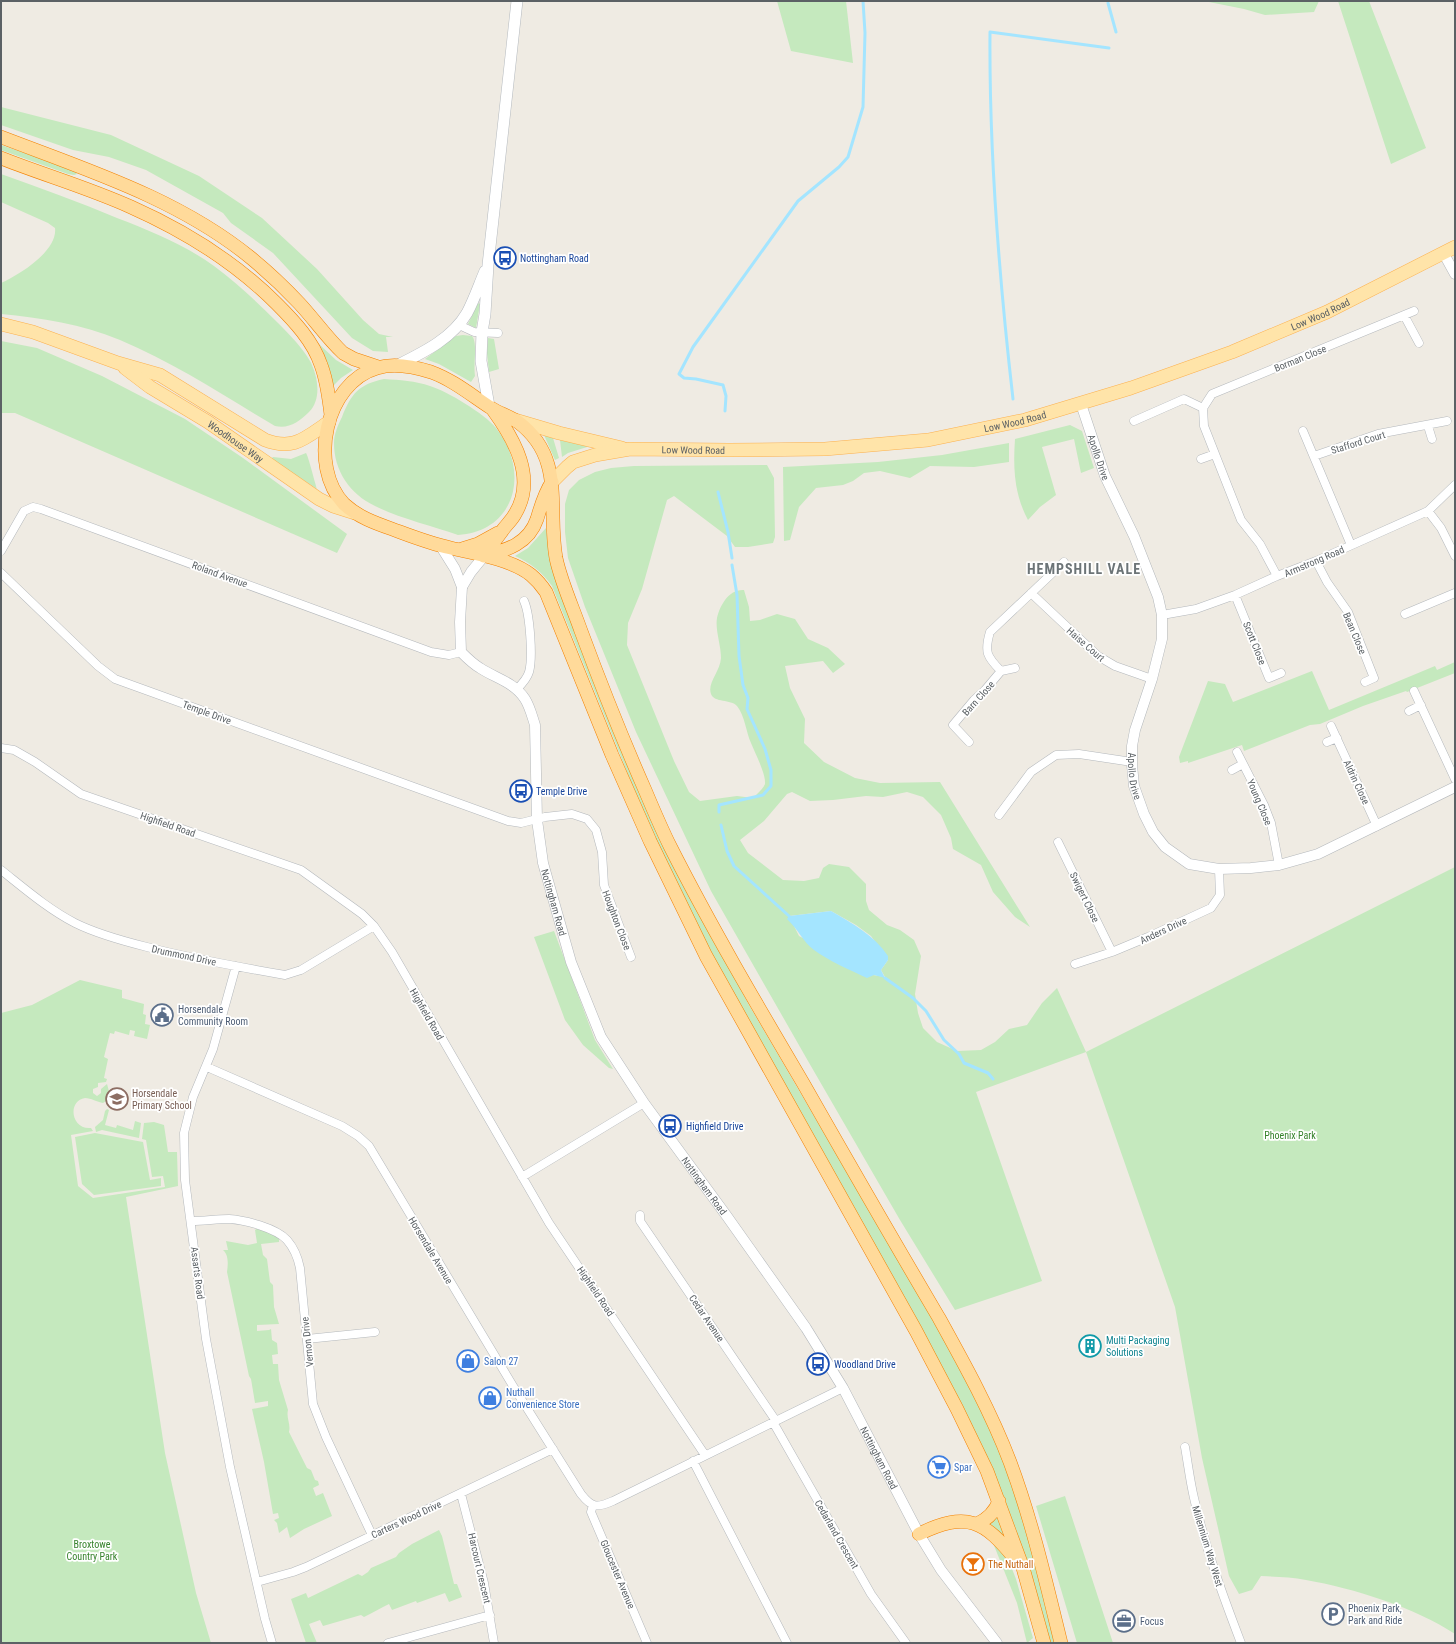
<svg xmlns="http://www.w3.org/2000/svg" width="1456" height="1644" font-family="'Roboto Condensed',sans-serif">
<rect width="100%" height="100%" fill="#efebe3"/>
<path fill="#c5e9be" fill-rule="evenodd" d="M777,1H846L853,63L791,51Z
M1204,1H1319L1314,12L1265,15L1244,9Z
M1338,1H1369L1426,148L1391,164Z
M1,107L111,135L199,176L262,218L317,269L363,320L379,334L393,337H386L388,352L373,351L352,338L273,253L231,223L223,213L146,170L109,157L73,150L1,125Z
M1,145L74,170L77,174L74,175L68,174L1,150Z
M1,174C40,188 79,202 117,218C151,231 185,245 214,266C237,283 257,302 277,322C289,334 302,347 310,361C318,376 322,399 309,412C299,422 289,429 275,426C224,396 175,363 120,340C82,324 41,318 1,314V283C19,275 58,251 55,228L48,223L1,202Z
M478,303L480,304L476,328L468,324Z
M463,335L472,336C478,343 473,364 475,376L471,382L439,364L425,359L456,336Z
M488,338L494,339L499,369L489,372L487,353Z
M1,341L37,348L102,376L185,419L243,458L347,534L337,553L15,413H1Z
M319,344L336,360L353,370L341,378L332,387C330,371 327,358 319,344Z
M384,379C399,380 416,381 430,386C447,391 485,414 496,428C530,470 517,531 458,535C432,526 399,518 375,506C350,494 334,471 334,443C334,434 338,425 342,417C351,394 359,384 384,379Z
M1070,425L1082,431L1094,468L1081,473L1074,439L1042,447L1056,495L1040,507L1028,520C1014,494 1013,468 1015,439Z
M544,435L553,438L559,458L555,460Z
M560,440L587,445V447L568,453L562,457Z
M1009,443V462L974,467L930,466L910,478L880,471L864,473L853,481L843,485L816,488L799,507L790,540L784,541L783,467L878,462L942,455Z
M306,453C308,455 315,483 317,489L271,459L273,457L291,459Z
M767,465L774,478L775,537L773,543L748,547H735L727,536L674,496L667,500L642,589L628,623L627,645L674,761L689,792L700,801L737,796L753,798C757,794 763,789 765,784C766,774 755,753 751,743C746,732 745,716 737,706C731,699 714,703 711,694C707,683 720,672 721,658C721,645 715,630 717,618C720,605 729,589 744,590L749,607L750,621L760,620L777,614L795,619L808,639L828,648L845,664L833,673L823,661L785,666L790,688L805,719L804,743L824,762L855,778L880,783L940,782L1030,927L1015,917L993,892L981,865L953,849L951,838L941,815L923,797L907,792L883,797L866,796L833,800L810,801L792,792L787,794L764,821L740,840L748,853L783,880L804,881L819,878L823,868L829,864L849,867L866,884V901L869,910L887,925L900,930L914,940L921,956L915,994L918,1013L923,1028L937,1042L957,1051L981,1050L995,1042L1009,1029L1027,1025L1042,1003L1057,988L1086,1052L1455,867V1634C1416,1608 1353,1588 1306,1580C1292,1577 1276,1577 1261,1576L1252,1590L1239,1594L1229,1576L1202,1458L1175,1307L1086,1052L976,1092L1042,1281L955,1310L900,1220L808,1061L711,891L636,732L585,607L568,558L565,532V504L569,490L579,480L595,472L611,468L634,466ZM831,911L856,925L871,936L888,960L881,970L885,977L873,975L799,936L789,916Z
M546,528L549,548L694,902L749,1005L956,1359C977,1399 998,1442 1013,1484C1030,1536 1042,1590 1056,1643H1049L1018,1537L721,973L657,846L552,586C542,572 531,563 515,556L528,548Z
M1455,662V673L1407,692L1406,691L1363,706L1320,724L1310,725L1244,751L1242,745L1188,763V761L1180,763L1179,757L1208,681L1225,684L1233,702L1312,671L1329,710L1435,666L1437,670Z
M554,931L595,1040L613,1069L609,1068L583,1045L565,1020L534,937Z
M80,980L122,990V998L144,1004L143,1014L146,1015L145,1024L150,1025L147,1039L134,1036L135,1031L130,1030L129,1035L115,1031L114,1034L110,1033L104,1057L108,1059L104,1078L107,1079L106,1082L98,1083V1087L93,1089V1093L97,1096L101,1093V1089L107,1084L110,1095L109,1099L103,1103C97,1102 91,1098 85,1098C67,1101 71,1130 91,1128L93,1131L71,1135L78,1186L93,1198L165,1187L163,1176L152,1177L146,1140L142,1139L144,1123L154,1122L164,1125L168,1152H177L178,1186L126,1197L165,1453L196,1593L211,1643H1V1013L32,1005Z
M107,1109L109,1110L105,1125L116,1128L117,1125L133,1130L135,1121L141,1123L139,1138L102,1130L96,1132L95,1127L103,1120L105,1111Z
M95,1133L143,1142L150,1180L161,1178V1186L94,1195L82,1184L75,1137Z
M258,1228L279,1237V1242L261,1244L263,1255L267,1259L270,1282L273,1285L274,1307L279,1324L257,1325V1331L269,1330L271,1329L272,1340L277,1343L278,1354L272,1355L273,1364H278L279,1380L288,1410C286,1418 291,1424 289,1432L307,1468L311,1470L315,1480L318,1481L319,1485L313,1488L316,1496L323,1493L332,1516L304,1529L290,1538L287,1527L279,1533L277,1523L274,1520L279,1518L278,1513L273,1514L264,1462L252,1409L268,1406V1401L255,1403L251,1379L249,1376L227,1272C228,1265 229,1255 223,1250H228L226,1241L248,1245L257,1243L255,1230Z
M1065,1496L1113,1643H1077L1036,1506Z
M998,1514L1008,1539L985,1524Z
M439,1530L442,1536L454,1584H457L462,1597L449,1602L445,1593L417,1603L416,1601L392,1610L389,1604C380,1608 373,1613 364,1617L361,1615L323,1626L320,1620L309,1624L317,1643H306L291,1599L306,1593L308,1598L358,1574L362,1576L368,1572L371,1568L396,1557L399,1553L412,1544Z
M993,1543L1007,1556L1016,1579L1033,1638L1027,1643L1017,1603Z"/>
<path fill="#a4e5ff" d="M831,911C852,923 874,935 888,956V960L881,970L885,978L874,975L867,978C852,971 827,960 814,950C803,942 798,929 787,919L789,916Z"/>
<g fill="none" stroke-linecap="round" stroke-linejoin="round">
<path stroke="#a4e5ff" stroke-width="3" d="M1108,3L1116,32
M1013,399C999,277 989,155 990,32L1109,48
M725,411L726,396L723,385L696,379L684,378L679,374L693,347L798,201L839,167L848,157L863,107L865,33L863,1
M718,492L728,532L732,558
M719,812V805L763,795L771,786V770L765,749L747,709L748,698L743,685L739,656L737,595L732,565
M721,825L727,851L734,866L789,916
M885,978L913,998L926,1011L944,1040L959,1054L964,1063L988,1073L993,1079"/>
<g stroke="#b4b8bc" stroke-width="9">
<path id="minor" d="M1404,315L1419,343
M459,325L474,332L498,333
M1134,421L1184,399L1203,408
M1428,426L1432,439
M1303,431L1351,545
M1314,456L1378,434L1447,421
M1201,459L1215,454
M1428,511L1441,528L1455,556
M1,551L24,511L33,507L41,509L431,652L449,655L461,652
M1316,561L1327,582L1348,612L1374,678L1365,682
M1,573L98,666L115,679L508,821L521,823L545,817L572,814L587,819L596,830L602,852L604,885L631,957
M1277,576L1260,544L1241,520L1204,426L1203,408L1212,394L1414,311
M1031,593L1098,656L1115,666L1152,679
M1235,595L1269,678L1281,673
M1405,614L1455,593
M1162,615L1196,609L1235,595L1277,576L1316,561L1428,511L1455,485
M1001,671C987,657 984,652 990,632L1064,562
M517,689C522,684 527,679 529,672C533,658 530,614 524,601
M1414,691L1455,779
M1409,711L1421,705
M1331,726L1377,826
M969,742L953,725L974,700L985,690L1001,671L1015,668
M1327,742L1337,738
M1,748L14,750L35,762L81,794L301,870L362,914L374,926L392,952L549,1223L705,1455
M1237,752L1264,805L1271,823L1279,865
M1232,770L1243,764
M999,815L1031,772L1056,755L1079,754L1132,762
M1058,842L1112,952
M1,870C25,889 48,909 75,923C97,934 123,941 147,947C193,959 239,967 285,975L301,970L374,926
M1075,964L1112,952L1148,937L1211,908L1220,895L1219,869
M236,966L213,1049L193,1097L184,1133L185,1180L206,1339L230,1467L265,1619L272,1643
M207,1067L342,1126L358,1136L369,1146L513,1386L581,1494C592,1508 597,1508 613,1501L843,1388
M522,1177L644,1103
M640,1215V1221L776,1421
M192,1221C204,1221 217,1219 229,1219C245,1220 276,1228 287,1240C294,1248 298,1258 300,1268L313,1404L326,1437L372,1535
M307,1339L375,1332
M773,1422L871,1594L906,1643
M1185,1447C1188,1464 1190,1481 1194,1498C1205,1547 1223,1596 1241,1643
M693,1461L787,1643
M461,1494L484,1583L494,1643
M593,1505L591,1512L647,1643
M257,1582L293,1572L306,1567L553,1449
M388,1643L490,1615"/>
</g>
<g stroke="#b4b8bc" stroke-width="11">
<g id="tertiary">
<path d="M1444,254L1455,274"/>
<path id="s1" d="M1081,404L1105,476L1134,536L1158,597L1162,615V639L1152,679L1135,730L1132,746V765L1134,786L1144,814L1153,832L1165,847L1189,864L1219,869L1251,868L1279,865L1318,854L1455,787"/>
<path id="s2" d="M440,545L455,569L462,587L460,622L461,652C467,658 473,664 480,668C495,678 514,682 525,699C530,707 532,716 535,725L537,820L543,863L571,962L601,1037L644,1103L726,1215L806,1328L843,1388L919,1534L941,1570L997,1643"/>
<path d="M462,587L471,572L484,556"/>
</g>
</g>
<g stroke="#b5babf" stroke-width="12">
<path id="secondary" d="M396,366C422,353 452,339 467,313C474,300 479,285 485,271
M489,406L481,361L482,332L485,314L488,265L517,1"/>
</g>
<g stroke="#fcb14f" stroke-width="14">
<g id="primary">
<path d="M1,324L33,332L118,363L160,375L265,440C294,451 305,438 329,422"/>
<path id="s3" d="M125,368L150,387L208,422L319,499L333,506L355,513"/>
<path d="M515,420L559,433L622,448"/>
<path id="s4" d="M552,482L567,467L573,462L595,455L630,449L729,450L825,449L928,440L1025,420L1131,388L1232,352L1327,312L1455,247"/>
</g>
</g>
<g stroke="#f38100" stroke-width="14">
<path id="trunk" d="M1,137C87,170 179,199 251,258C268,272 284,287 299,303C314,319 327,338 343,353L354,359L378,367
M1,158C44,175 89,188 131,207C185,231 235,262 277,304C294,321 313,341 321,365C327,381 329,398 331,415
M462,549L478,544L498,533
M484,555C507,551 529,543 537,519C541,506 544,494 552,482
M484,556C490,547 496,539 502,531C506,525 512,520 515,514C537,478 514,439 493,410
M977,1524C988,1519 995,1512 999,1501
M919,1534C967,1511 984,1520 1016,1560
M1044,1643L1023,1568L987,1471L957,1409L916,1331L706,956L650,841L612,755L546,592C542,586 537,580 531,575C513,560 474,553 451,548C431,544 411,536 392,529C375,523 358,517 344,504C308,466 325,383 377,368C393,363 415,367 431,372C453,380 471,395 491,408C499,413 509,416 518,422C566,458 547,508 556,558C561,582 573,608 581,631C601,685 622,738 645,790C653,809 661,828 670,846C711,927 757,1005 803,1083C848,1162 893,1240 939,1318C965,1365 991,1412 1010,1462C1032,1521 1046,1582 1061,1643"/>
</g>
<use href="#minor" stroke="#fff" stroke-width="8"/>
<use href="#tertiary" stroke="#fff" stroke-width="10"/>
<use href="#secondary" stroke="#fff" stroke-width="11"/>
<use href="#primary" stroke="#ffe4a9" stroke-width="13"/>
<use href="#trunk" stroke="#ffda9a" stroke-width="13"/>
</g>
<defs>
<g id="bus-ring" transform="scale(1.15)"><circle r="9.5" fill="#fff" stroke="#1a4fb4" stroke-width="1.5"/><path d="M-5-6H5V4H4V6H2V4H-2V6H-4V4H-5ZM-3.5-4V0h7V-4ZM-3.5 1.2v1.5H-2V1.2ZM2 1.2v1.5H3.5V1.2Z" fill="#1a4fb4"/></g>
<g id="civic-ring" transform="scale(1.15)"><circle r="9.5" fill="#fff" stroke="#5c6f8a" stroke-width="1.5"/><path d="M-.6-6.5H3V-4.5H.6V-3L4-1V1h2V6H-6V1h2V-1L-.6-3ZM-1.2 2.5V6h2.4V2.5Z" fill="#5c6f8a"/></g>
<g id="school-ring" transform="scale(1.15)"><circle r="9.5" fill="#fff" stroke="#8d6e63" stroke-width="1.5"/><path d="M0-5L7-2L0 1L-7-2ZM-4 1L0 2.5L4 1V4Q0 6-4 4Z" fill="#8d6e63"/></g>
<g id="building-ring" transform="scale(1.15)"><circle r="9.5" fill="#fff" stroke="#0f9aa8" stroke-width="1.5"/><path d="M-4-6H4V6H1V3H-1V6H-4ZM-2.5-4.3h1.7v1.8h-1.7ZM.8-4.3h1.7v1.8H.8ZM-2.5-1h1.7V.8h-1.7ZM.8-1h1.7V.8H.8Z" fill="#0f9aa8"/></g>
<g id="shop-ring" transform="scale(1.15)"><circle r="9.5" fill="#fff" stroke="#3f7fe0" stroke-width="1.5"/><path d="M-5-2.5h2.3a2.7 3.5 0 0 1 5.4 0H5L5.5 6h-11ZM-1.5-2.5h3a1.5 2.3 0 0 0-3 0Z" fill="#3f7fe0"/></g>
<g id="supermarket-ring" transform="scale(1.15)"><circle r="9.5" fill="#fff" stroke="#3f7fe0" stroke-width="1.5"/><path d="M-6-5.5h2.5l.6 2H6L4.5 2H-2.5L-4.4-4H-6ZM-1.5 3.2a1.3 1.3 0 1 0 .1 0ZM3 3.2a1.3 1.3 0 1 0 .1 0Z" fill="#3f7fe0"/></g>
<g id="bar-ring" transform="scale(1.15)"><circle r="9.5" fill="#fff" stroke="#e8710a" stroke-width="1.5"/><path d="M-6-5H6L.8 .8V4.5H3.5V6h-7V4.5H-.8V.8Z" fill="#e8710a"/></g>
<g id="parking-ring" transform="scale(1.15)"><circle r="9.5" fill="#fff" stroke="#5c6f8a" stroke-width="1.5"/><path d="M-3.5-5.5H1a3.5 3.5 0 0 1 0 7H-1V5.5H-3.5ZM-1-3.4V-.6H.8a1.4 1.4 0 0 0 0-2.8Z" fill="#5c6f8a"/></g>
<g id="office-ring" transform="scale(1.15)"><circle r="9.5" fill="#fff" stroke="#5c6f8a" stroke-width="1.5"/><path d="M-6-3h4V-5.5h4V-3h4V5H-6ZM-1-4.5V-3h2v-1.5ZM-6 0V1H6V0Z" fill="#5c6f8a"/></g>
</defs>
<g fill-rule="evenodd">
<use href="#bus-ring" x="505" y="258"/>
<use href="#bus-ring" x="521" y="791"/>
<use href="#civic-ring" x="162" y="1015"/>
<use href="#school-ring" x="117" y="1099"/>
<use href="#bus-ring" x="670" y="1126"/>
<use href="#building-ring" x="1090" y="1346"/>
<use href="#shop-ring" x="468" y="1361"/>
<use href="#bus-ring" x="818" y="1364"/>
<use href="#shop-ring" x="490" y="1398"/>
<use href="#supermarket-ring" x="939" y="1467"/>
<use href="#bar-ring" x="973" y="1564"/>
<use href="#parking-ring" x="1333" y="1614"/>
<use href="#office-ring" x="1124" y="1621"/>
</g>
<g text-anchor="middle" stroke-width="3.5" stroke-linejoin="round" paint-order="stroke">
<g font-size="10" fill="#164399" stroke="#fff" text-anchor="start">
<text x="520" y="262">Nottingham Road</text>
<text x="536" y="795">Temple Drive</text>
<text x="686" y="1130">Highfield Drive</text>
<text x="834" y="1368">Woodland Drive</text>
</g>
<g font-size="10" fill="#5b6165" stroke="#fff">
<text dy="4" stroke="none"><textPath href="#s4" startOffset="799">Low Wood Road</textPath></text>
<text transform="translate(1300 358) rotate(-22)" y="4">Borman Close</text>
<text dy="4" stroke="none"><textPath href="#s4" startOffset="475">Low Wood Road</textPath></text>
<text dy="4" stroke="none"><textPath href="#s3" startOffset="133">Woodhouse Way</textPath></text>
<text transform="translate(1358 442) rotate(-17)" y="4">Stafford Court</text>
<text dy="4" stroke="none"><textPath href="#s4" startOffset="151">Low Wood Road</textPath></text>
<text dy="4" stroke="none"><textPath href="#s1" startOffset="56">Apollo Drive</textPath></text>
<text transform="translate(1314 561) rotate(-23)" y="4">Armstrong Road</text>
<text transform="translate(220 574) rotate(20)" y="4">Roland Avenue</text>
<text transform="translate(1355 633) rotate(67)" y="4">Bean Close</text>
<text transform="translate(1255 643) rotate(68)" y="4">Scott Close</text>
<text transform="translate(1086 644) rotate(41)" y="4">Haise Court</text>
<text transform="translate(978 698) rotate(-48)" y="4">Barn Close</text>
<text transform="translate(207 712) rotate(20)" y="4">Temple Drive</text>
<text dy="4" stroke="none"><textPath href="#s1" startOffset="392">Apollo Drive</textPath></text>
<text transform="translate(1357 782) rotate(65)" y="4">Aldrin Close</text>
<text transform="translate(1260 802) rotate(67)" y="4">Young Close</text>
<text transform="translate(168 824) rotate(19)" y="4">Highfield Road</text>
<text transform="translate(1085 897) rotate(64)" y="4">Swigert Close</text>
<text dy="4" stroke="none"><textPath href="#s2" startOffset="400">Nottingham Road</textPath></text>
<text transform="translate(617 920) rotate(69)" y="4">Houghton Close</text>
<text transform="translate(1163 930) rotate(-25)" y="4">Anders Drive</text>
<text transform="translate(184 955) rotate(12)" y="4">Drummond Drive</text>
<text transform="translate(427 1014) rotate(60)" y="4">Highfield Road</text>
<text dy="4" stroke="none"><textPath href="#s2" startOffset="724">Nottingham Road</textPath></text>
<text transform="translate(431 1250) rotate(59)" y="4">Horsendale Avenue</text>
<text transform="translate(198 1273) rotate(83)" y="4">Assarts Road</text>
<text transform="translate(596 1291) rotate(56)" y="4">Highfield Road</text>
<text transform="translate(707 1318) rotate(56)" y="4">Cedar Avenue</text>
<text transform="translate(307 1342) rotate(-96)" y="4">Vernon Drive</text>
<text dy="4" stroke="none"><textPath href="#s2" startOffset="1048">Nottingham Road</textPath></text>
<text transform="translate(406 1519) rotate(-25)" y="4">Carters Wood Drive</text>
<text transform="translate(837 1534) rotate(60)" y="4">Cedarland Crescent</text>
<text transform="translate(1208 1546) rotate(73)" y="4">Millennium Way West</text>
<text transform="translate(480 1568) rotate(77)" y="4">Harcourt Crescent</text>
<text transform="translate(618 1574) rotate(67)" y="4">Gloucester Avenue</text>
</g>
<g font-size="10" fill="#4e5e75" stroke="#fff" text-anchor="start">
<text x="178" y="1013">Horsendale<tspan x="178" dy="12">Community Room</tspan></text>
<text x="1348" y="1612">Phoenix Park,<tspan x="1348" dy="12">Park and Ride</tspan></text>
<text x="1140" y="1625">Focus</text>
</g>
<g font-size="10" fill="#785e54" stroke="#fff" text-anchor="start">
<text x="132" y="1097">Horsendale<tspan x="132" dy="12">Primary School</tspan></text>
</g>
<g font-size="10" fill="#37832d" stroke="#fff">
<text x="1290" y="1139">Phoenix Park</text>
<text x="92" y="1548">Broxtowe<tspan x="92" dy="12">Country Park</tspan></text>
</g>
<g font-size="10" fill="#0d838f" stroke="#fff" text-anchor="start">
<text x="1106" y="1344">Multi Packaging<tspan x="1106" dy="12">Solutions</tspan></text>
</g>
<g font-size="10" fill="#366cbe" stroke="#fff" text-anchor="start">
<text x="484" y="1365">Salon 27</text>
<text x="506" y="1396">Nuthall<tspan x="506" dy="12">Convenience Store</tspan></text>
<text x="954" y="1471">Spar</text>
</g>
<g font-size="10" fill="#c56008" stroke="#fff" text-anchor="start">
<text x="988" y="1568">The Nuthall</text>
</g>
<g font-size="14" font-weight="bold" letter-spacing="1" fill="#6c7477" stroke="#fff">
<text x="1084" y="574">HEMPSHILL VALE</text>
</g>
</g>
<rect width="1456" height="1644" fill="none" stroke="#5b6165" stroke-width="4"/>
</svg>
